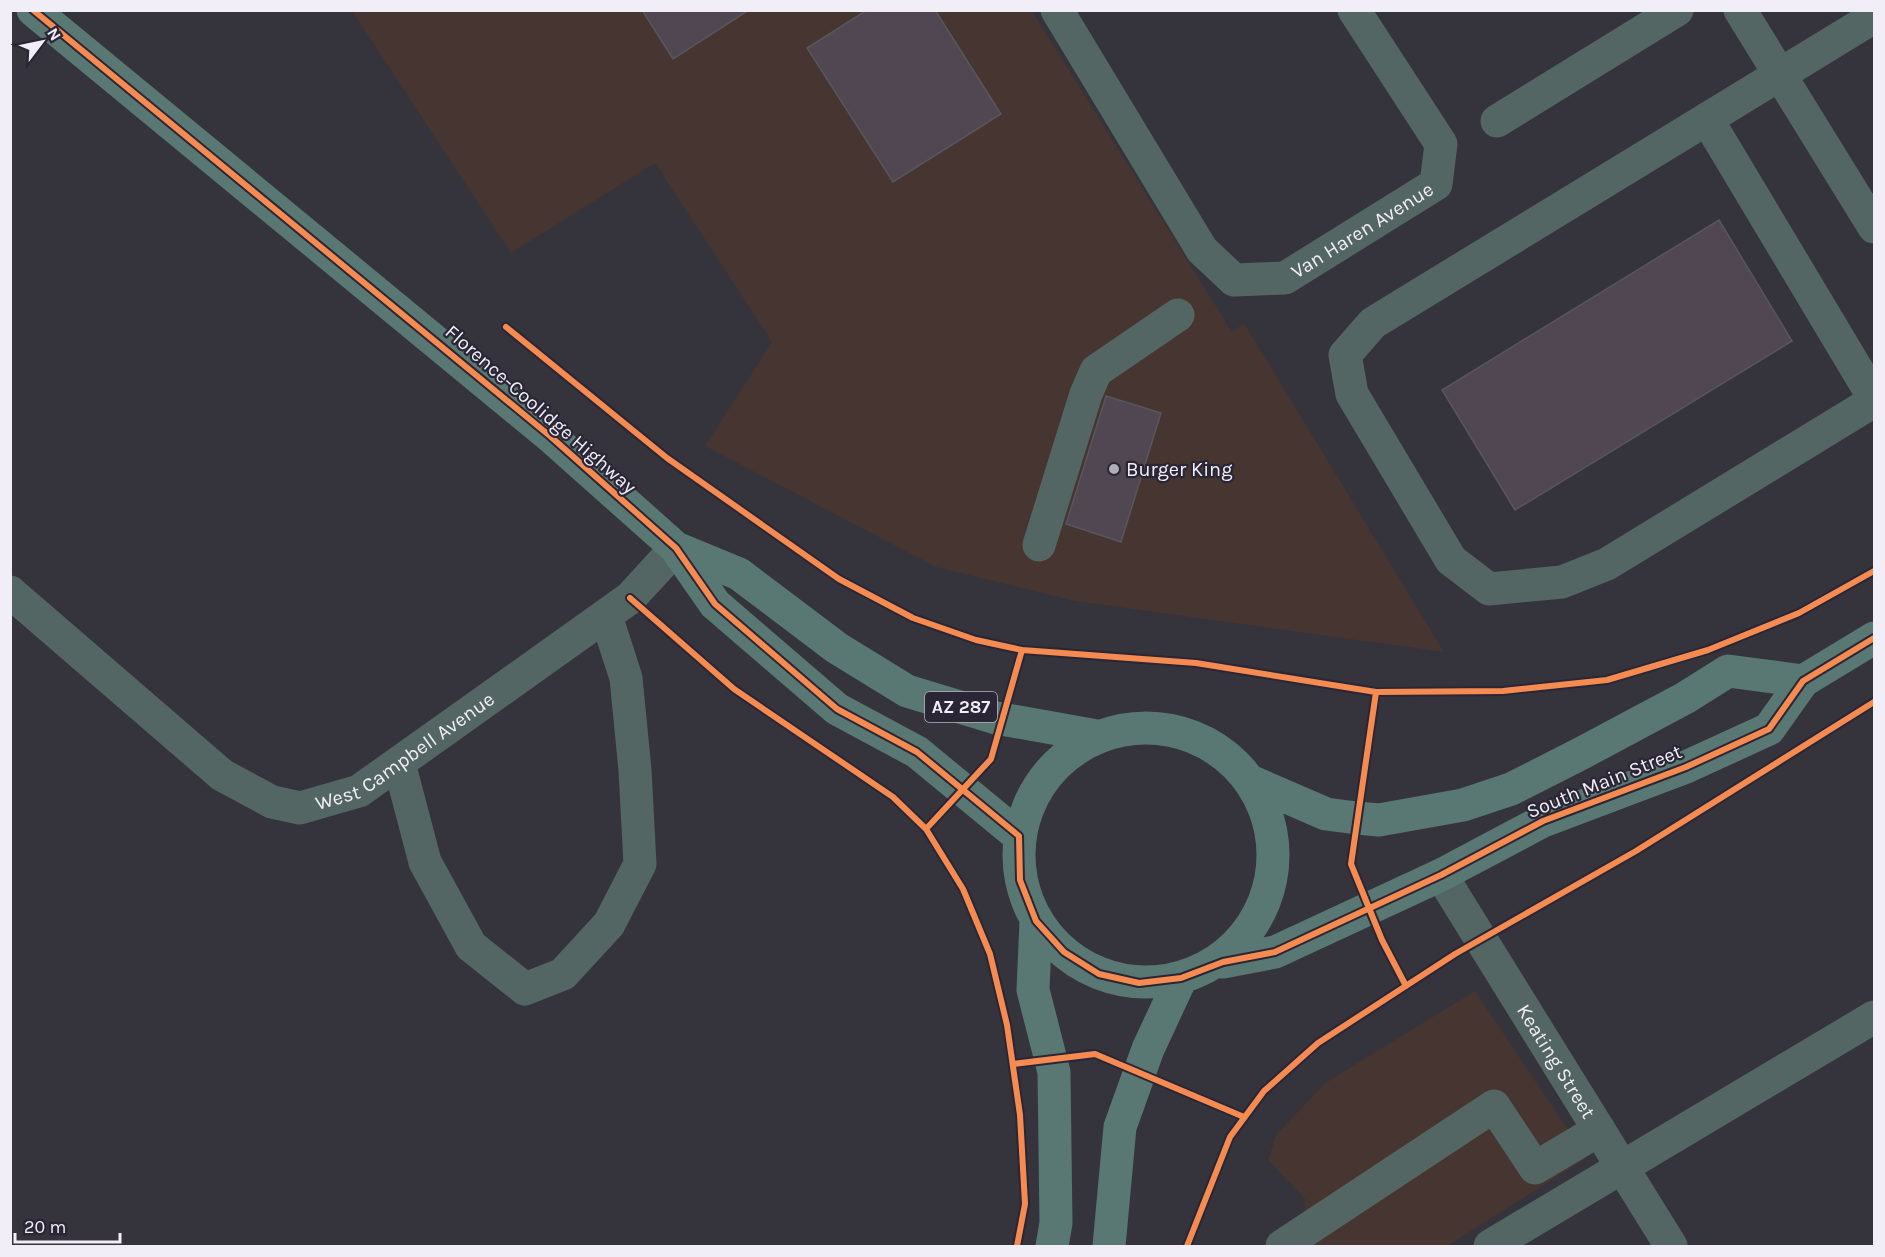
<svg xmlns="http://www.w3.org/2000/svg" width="1885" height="1257" font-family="Karla,sans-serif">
<rect width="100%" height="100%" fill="#35343c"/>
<path fill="#463531" d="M352,11H1032L1232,332L1244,323L1444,652L1075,601L936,567L705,446L772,342L655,163L511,253Z
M1475,991L1587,1158L1447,1246H1276L1304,1219L1305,1199L1268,1160L1276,1135L1325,1083Z"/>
<path fill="#504752" stroke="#59565b" stroke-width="1.5" d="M642,10H749L673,59Z
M867,10H935L1001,114L893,182L807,48Z
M1719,220L1792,341L1515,510L1442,390Z
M1106,396L1161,413L1121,542L1066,524Z"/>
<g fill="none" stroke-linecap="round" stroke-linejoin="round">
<g stroke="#546664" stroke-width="33">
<path id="s1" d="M1057,10L1202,250L1234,280L1285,278L1436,184L1441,144L1354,10"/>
<path d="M1740,10L1874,227"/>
<path d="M1874,17L1373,323L1345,355L1352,394L1451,560L1489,589L1562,582L1607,564L1874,401"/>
<path d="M1707,119L1874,398"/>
<path d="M1497,121L1677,10"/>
<path d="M1039,545L1086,394L1096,371L1178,315"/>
<path id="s2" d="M10,592L222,775L272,802L300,808L359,791L630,598L676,548"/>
<path d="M399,763L425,862L471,946L525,989L563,974L609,924L640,864L635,770L626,678L606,616"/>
<path id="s3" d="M1441,875L1671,1246"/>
<path d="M1282,1246L1494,1106L1535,1168L1599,1130"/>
<path d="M1490,1246L1874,1017"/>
</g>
<path stroke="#597773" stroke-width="33" d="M33,10L550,436L676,548L715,604L837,709L917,752L1019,836
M676,548L739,574L837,648L907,691L996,718L1097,736
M1019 855a127 127 0 1 1 254 0a127 127 0 1 1-254 0Z
M1250,781L1326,814L1357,818L1379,820L1463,805L1511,789L1582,753L1685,698L1728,671L1803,681
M1036,921L1033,990L1054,1072L1056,1223L1052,1246
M1223,962L1275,952L1441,875L1543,821L1686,767L1769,729L1803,681L1874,638
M1109,1246L1120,1127L1148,1049L1181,978"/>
<g stroke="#2a2635" stroke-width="10">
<path id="cycleway" d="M33,10L550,436L676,548L715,604L837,709L917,752L1019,836L1020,880L1036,921L1064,952L1099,974L1139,983L1181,978L1223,962L1275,952L1441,875L1543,821L1686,767L1769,729L1803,681L1874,638
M506,327L667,458L839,579L913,618L976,640L1022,650L1196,663L1376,692L1503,691L1607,680L1708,650L1799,613L1874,571
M630,598L734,689L893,797L926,829L963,889L990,954L1007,1025L1020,1115L1025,1204L1017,1246
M1376,692L1351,864L1382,940L1406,986
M926,829L991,759L1022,650
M1013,1064L1095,1054L1244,1117
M1187,1246L1230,1137L1264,1091L1318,1043L1455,954L1636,851L1874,702"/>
</g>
<use href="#cycleway" stroke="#f68b52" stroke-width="6"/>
</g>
<circle fill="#afadb6" stroke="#2a2635" stroke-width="2" cx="1114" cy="469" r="6"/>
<g text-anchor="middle" stroke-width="4.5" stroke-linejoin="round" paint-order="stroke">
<rect fill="#2a2635" stroke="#b5b2be" stroke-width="1.5" x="925" y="692" width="72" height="30" rx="4.5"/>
<g font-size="18" font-weight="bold" fill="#f1eef8">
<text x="961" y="713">AZ 287</text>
</g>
<g font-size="20" fill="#f1eef8" stroke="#2a2635">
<text dy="7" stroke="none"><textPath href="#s1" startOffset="466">Van Haren Avenue</textPath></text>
<text transform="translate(541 409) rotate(41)" y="7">Florence-Coolidge Highway</text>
<text dy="7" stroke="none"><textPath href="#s2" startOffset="486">West Campbell Avenue</textPath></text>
<text transform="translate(1604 781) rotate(-22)" y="7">South Main Street</text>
<text dy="7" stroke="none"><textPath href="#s3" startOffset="219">Keating Street</textPath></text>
</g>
<g font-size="20" fill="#f1eef8" stroke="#2a2635" text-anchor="start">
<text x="1126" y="476">Burger King</text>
</g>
</g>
<rect width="1885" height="1257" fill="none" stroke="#f1eef8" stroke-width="24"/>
<g transform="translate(42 42) rotate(58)" stroke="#2a2635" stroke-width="4.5" paint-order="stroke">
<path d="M0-4.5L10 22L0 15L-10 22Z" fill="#f1eef8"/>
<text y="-9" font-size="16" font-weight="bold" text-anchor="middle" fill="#f1eef8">N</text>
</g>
<path d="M15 1233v9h105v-9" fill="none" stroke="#f1eef8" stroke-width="3"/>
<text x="24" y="1233" font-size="18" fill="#f1eef8" stroke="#2a2635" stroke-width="4.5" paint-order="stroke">20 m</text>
</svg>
